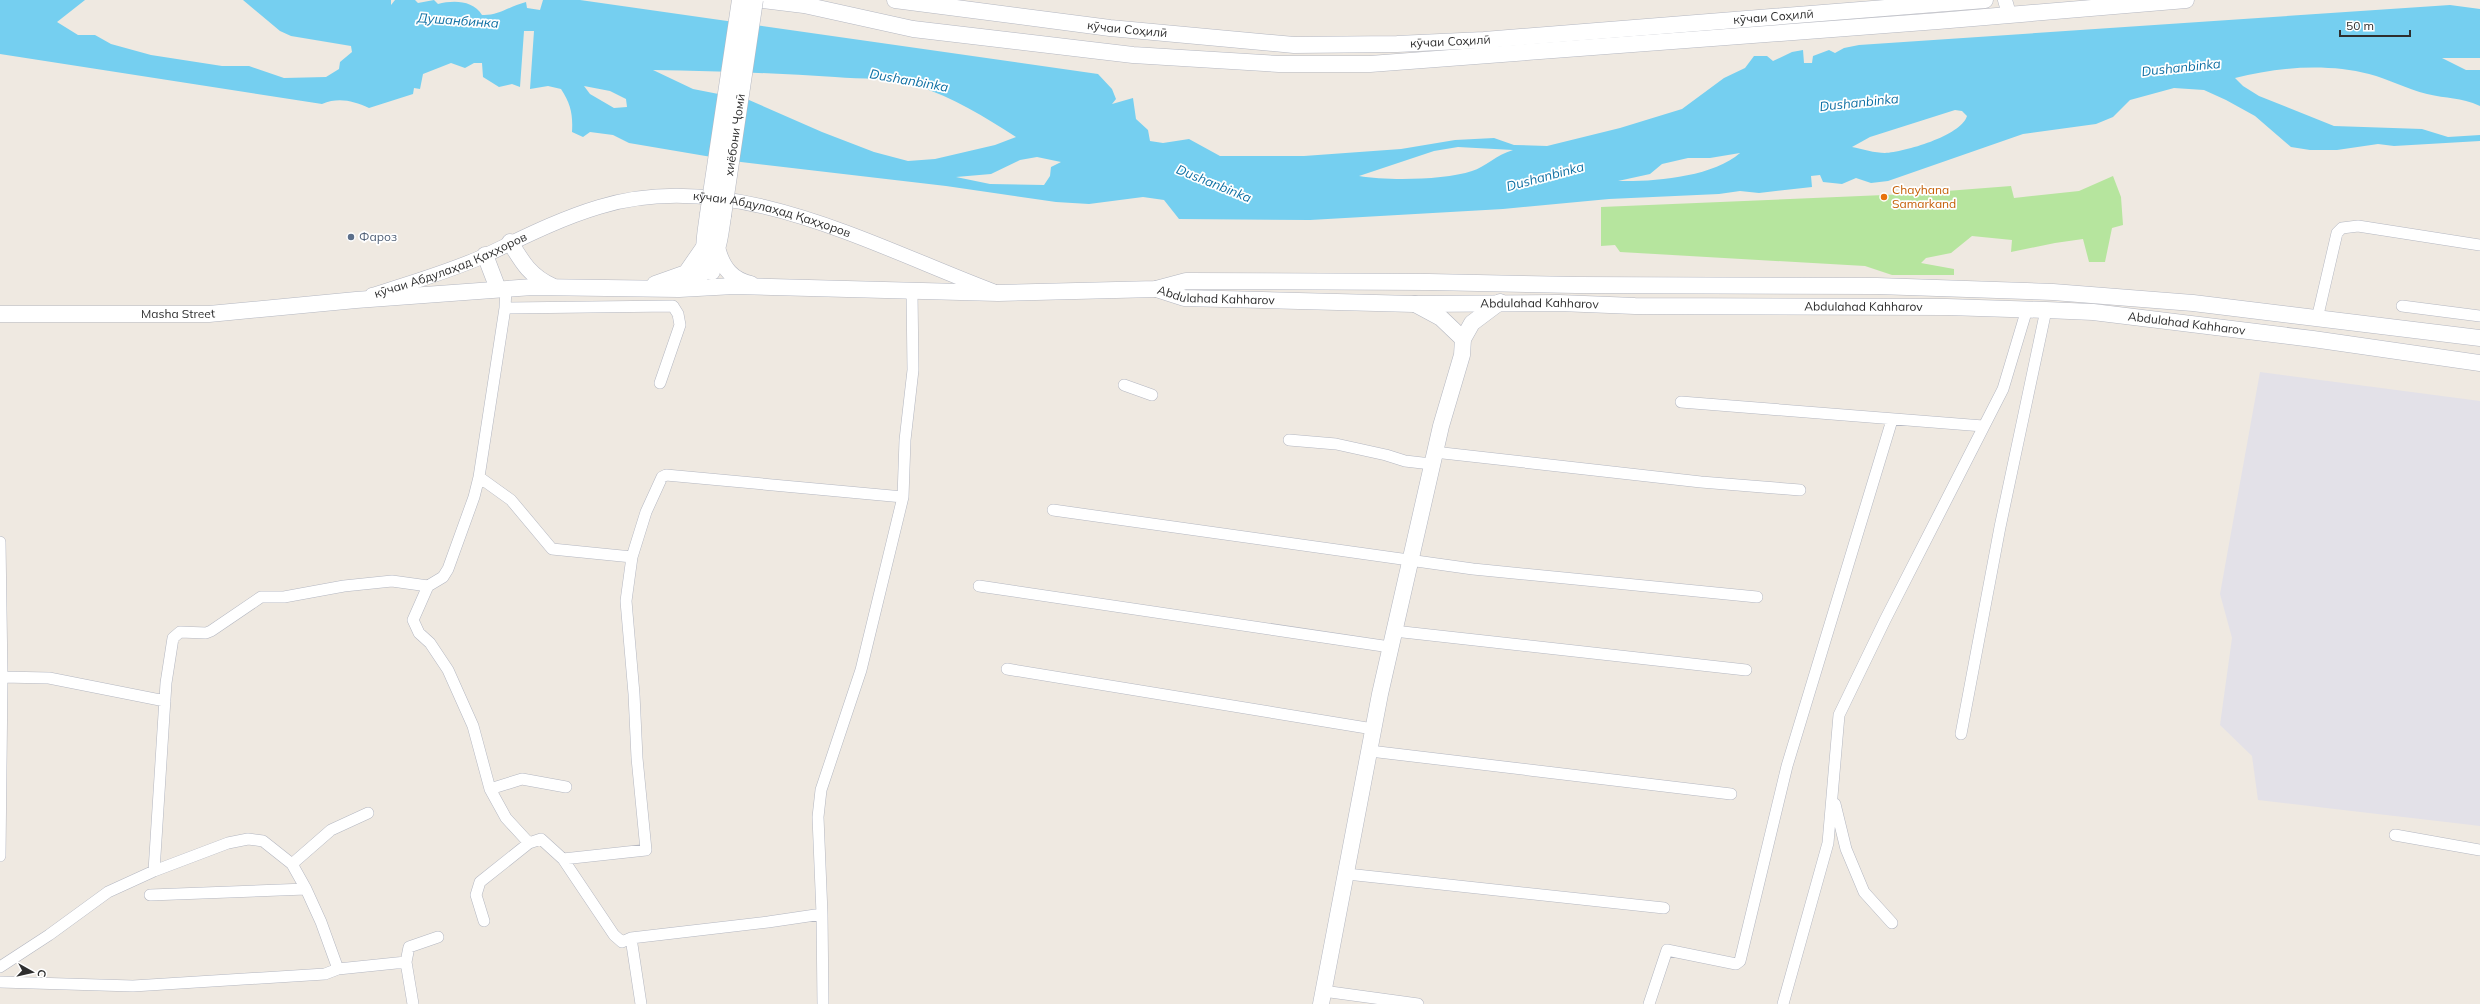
<svg xmlns="http://www.w3.org/2000/svg" width="2480" height="1004" font-family="Mulish,sans-serif">
<rect width="100%" height="100%" fill="#efe9e1"/>
<path fill="#e3e1e8" d="M2260,372L2480,401V826L2258,800L2252,756L2220,725L2232,638L2220,594Z"/>
<path fill="#b6e59e" d="M2113,176L2121,197L2123,225L2112,228L2105,262H2089L2083,239L2055,243L2011,252L2012,240L1972,236L1951,253L1926,258L1921,263L1954,269V275H1892L1865,266L1620,252L1615,245L1601,246V207L1908,194L2011,186L2014,198L2079,191Z"/>
<path fill="#75cff0" fill-rule="evenodd" d="M0,0H85L57,22L78,35H95L111,44L151,55L222,66H249L284,78L326,77L339,69L340,62L352,52L351,46L291,36L280,31L243,0H391V5L395,0H415L418,3L434,0L438,4C453,0 473,0 482,15C498,16 510,6 526,2L527,8L540,10L543,0H580L1098,74L1112,89L1116,99L1112,104L1133,98L1136,119L1148,130L1150,141L1163,143L1189,139L1220,156H1304L1401,149L1455,140L1494,138L1514,145L1547,146L1620,128L1682,109L1724,78L1745,68L1754,56H1767L1773,61L1792,52L1803,50L1804,63H1812L1813,56L1829,50L1835,53L1844,48L1859,45L2450,5L2480,9V58H2442L2466,70H2480V106C2460,97 2447,99 2427,94C2407,89 2388,79 2369,74C2327,63 2277,67 2235,78L2243,86L2259,96L2334,126L2422,129L2448,137L2480,135V141L2394,146L2378,144L2337,150H2310L2291,147L2255,116L2226,100L2204,90L2174,88L2130,100L2113,117L2096,124L2023,134L1888,181L1871,183L1856,178L1842,184L1823,182L1820,175L1811,176L1812,187L1759,193L1740,191L1719,194L1609,199L1503,209L1310,220L1179,219L1164,200L1143,197L1089,204L1056,202L946,186L741,162L629,143L613,135L590,132L583,137L572,132C573,115 571,104 561,89L548,86L530,89L534,31H524L520,87L512,84L499,87L483,77L482,63H474L465,68L451,63L423,74L420,89L414,88L413,94L369,108C353,101 339,97 322,104L0,54ZM653,70C714,71 775,73 835,77C862,79 892,78 917,86C953,97 985,117 1016,137L995,145L935,159L908,161L874,152L822,132L749,100L693,89ZM584,86L610,91L626,99L627,107L614,108L590,94ZM1955,110L1962,111L1967,116C1961,136 1904,152 1885,153C1875,153 1862,149 1852,147L1870,137ZM1458,147L1513,150C1496,155 1485,167 1472,171C1445,180 1388,181 1359,176L1434,151ZM1740,153C1713,177 1653,182 1618,181L1650,174L1662,164L1688,158H1710ZM1037,157L1061,162L1051,167L1050,176L1044,185L990,184L956,177L991,174L1020,160Z"/>
<g fill="none" stroke-linecap="round" stroke-linejoin="round">
<g stroke="#b4b7c1" stroke-width="12">
<path id="minor" d="M506,289L505,308L479,477L474,497L448,569L443,577L428,586L413,620L419,633L430,643L448,670L473,726L490,789L506,818L529,843
M2402,306L2480,316
M505,308L673,306L678,314L680,325L660,383
M2317,319L2337,233L2342,228L2358,226L2480,245
M1124,385L1152,395
M1681,402L1983,426
M1289,440L1336,444L1386,455L1405,461L1431,464
M1434,452L1701,482L1800,490
M479,477L511,500L552,549L632,557
M1053,510L1473,569L1757,597
M0,542L2,677L0,856
M979,586L1390,647
M1394,631L1746,670
M1007,669L1373,729
M2,677L49,678L165,701
M1961,734L2000,527L2046,310
M1370,751L1731,794
M490,789L522,779L566,787
M1835,804L1846,849L1864,892L1892,923
M2395,835L2480,850
M563,859L646,850L637,758L634,694L626,601L632,557L646,512L662,477L666,475L903,497
M292,864L331,830L368,813
M154,871L166,683L173,638L180,632L206,633L211,631L261,597H284L344,586L392,581L428,586
M1347,874L1664,908
M150,895L306,889
M822,914L818,817L821,790L861,670L903,497L905,440L913,370L912,292
M484,921L476,895L480,882L529,843L541,839L563,859L614,935L622,942L631,938L768,922L822,914L823,1004
M631,938L641,1004
M406,962L413,1004
M0,967L49,935L108,892L154,871L228,843L248,839L263,841L292,864L306,889L321,922L338,969L406,962L409,947L438,937
M0,982L133,986L325,974L338,969
M1323,991L1418,1004
M1649,1004L1667,950L1736,964L1740,961L1787,766L1892,420
M1783,1004L1828,843L1839,715L1885,620L2003,389L2027,309"/>
</g>
<g stroke="#b4b7c1" stroke-width="15">
<g id="tertiary">
<path d="M2005,0L2009,14"/>
<path id="s1" d="M372,295C410,283 448,272 484,256C522,238 559,219 599,207C731,166 873,246 993,291"/>
</g>
</g>
<g stroke="#b4b7c1" stroke-width="17">
<g id="secondary">
<path d="M762,0L804,5L913,29L1133,55L1279,64H1370L1938,21L2186,0"/>
<path id="s2" d="M895,0L1110,28L1294,45L1397,44L1484,40L1985,0"/>
<path d="M708,214C706,231 699,258 712,272"/>
<path d="M510,242C522,262 530,276 552,286"/>
<path d="M718,251C723,268 732,280 751,284"/>
<path d="M485,255L498,289"/>
<path d="M655,284L686,273L704,247"/>
<path d="M681,288C716,270 718,252 723,216"/>
<path id="s3" d="M1156,289L1184,298L1414,304L1559,303L1635,306L1947,307L2046,310L2093,312L2313,339L2480,363"/>
<path d="M1415,304L1441,318L1463,339"/>
<path id="s4" d="M0,314H209L356,300L533,287L679,289L734,286L998,293L1156,289L1186,281L1429,282L1576,285L1877,286L2053,292L2193,303L2480,338"/>
<path d="M1321,1004L1380,694L1441,426L1462,355L1463,339L1472,323L1500,302"/>
</g>
</g>
<use href="#minor" stroke="#fff" stroke-width="11"/>
<use href="#tertiary" stroke="#fff" stroke-width="14"/>
<use href="#secondary" stroke="#fff" stroke-width="16"/>
<g stroke="#b4b7c1" stroke-width="17" stroke-linecap="butt">
<g id="secondary-bridge">
<path d="M708,214L740,0"/>
<path id="s5" d="M723,216L755,0"/>
</g>
</g>
<use href="#secondary-bridge" stroke="#fff" stroke-width="16"/>
</g>
<circle fill="#e8710a" stroke="#fff" stroke-width="1.5" cx="1884" cy="197" r="4"/>
<circle fill="#5c6f8a" stroke="#fff" stroke-width="1.5" cx="351" cy="237" r="4"/>
<g text-anchor="middle" stroke-width="3.5" stroke-linejoin="round" paint-order="stroke">
<g font-size="12" fill="#2e2e2e" stroke="#fff">
<text dy="4" stroke="none"><textPath href="#s2" startOffset="882">кӯчаи Соҳилӣ</textPath></text>
<text dy="4" stroke="none"><textPath href="#s2" startOffset="234">кӯчаи Соҳилӣ</textPath></text>
<text dy="4" stroke="none"><textPath href="#s2" startOffset="558">кӯчаи Соҳилӣ</textPath></text>
<text dy="4" stroke="none"><textPath href="#s5" startOffset="82">хиёбони Ҷомӣ</textPath></text>
<text dy="4" stroke="none"><textPath href="#s1" startOffset="420">кӯчаи Абдулаҳад Қаҳҳоров</textPath></text>
<text dy="4" stroke="none"><textPath href="#s1" startOffset="84">кӯчаи Абдулаҳад Қаҳҳоров</textPath></text>
<text dy="4" stroke="none"><textPath href="#s3" startOffset="61">Abdulahad Kahharov</textPath></text>
<text dy="4" stroke="none"><textPath href="#s3" startOffset="385">Abdulahad Kahharov</textPath></text>
<text dy="4" stroke="none"><textPath href="#s3" startOffset="709">Abdulahad Kahharov</textPath></text>
<text dy="4" stroke="none"><textPath href="#s4" startOffset="178">Masha Street</textPath></text>
<text dy="4" stroke="none"><textPath href="#s3" startOffset="1033">Abdulahad Kahharov</textPath></text>
</g>
<g font-size="12" fill="#c56008" stroke="#fff" text-anchor="start">
<text x="1892" y="194">Chayhana<tspan x="1892" dy="14">Samarkand</tspan></text>
</g>
<g font-size="12" fill="#4e5e75" stroke="#fff" text-anchor="start">
<text x="359" y="241">Фароз</text>
</g>
<g font-size="13" font-style="italic" fill="#0d6fa3" stroke="#fff">
<text transform="translate(458 20) rotate(4)" y="5">Душанбинка</text>
<text transform="translate(2181 67) rotate(-6)" y="5">Dushanbinka</text>
<text transform="translate(909 80) rotate(10)" y="5">Dushanbinka</text>
<text transform="translate(1859 102) rotate(-6)" y="5">Dushanbinka</text>
<text transform="translate(1545 176) rotate(-15)" y="5">Dushanbinka</text>
<text transform="translate(1214 183) rotate(22)" y="5">Dushanbinka</text>
</g>
</g>
<g transform="translate(32 972) rotate(98)" stroke="#ffffff" stroke-width="3" paint-order="stroke">
<path d="M0-3L7 15L0 10L-7 15Z" fill="#2e2e2e"/>
<text y="-6" font-size="11" font-weight="bold" text-anchor="middle" fill="#2e2e2e">С</text>
</g>
<path d="M2340 30v6h70v-6" fill="none" stroke="#2e2e2e" stroke-width="2"/>
<text x="2346" y="30" font-size="12" fill="#2e2e2e" stroke="#ffffff" stroke-width="3" paint-order="stroke">50 m</text>
</svg>
